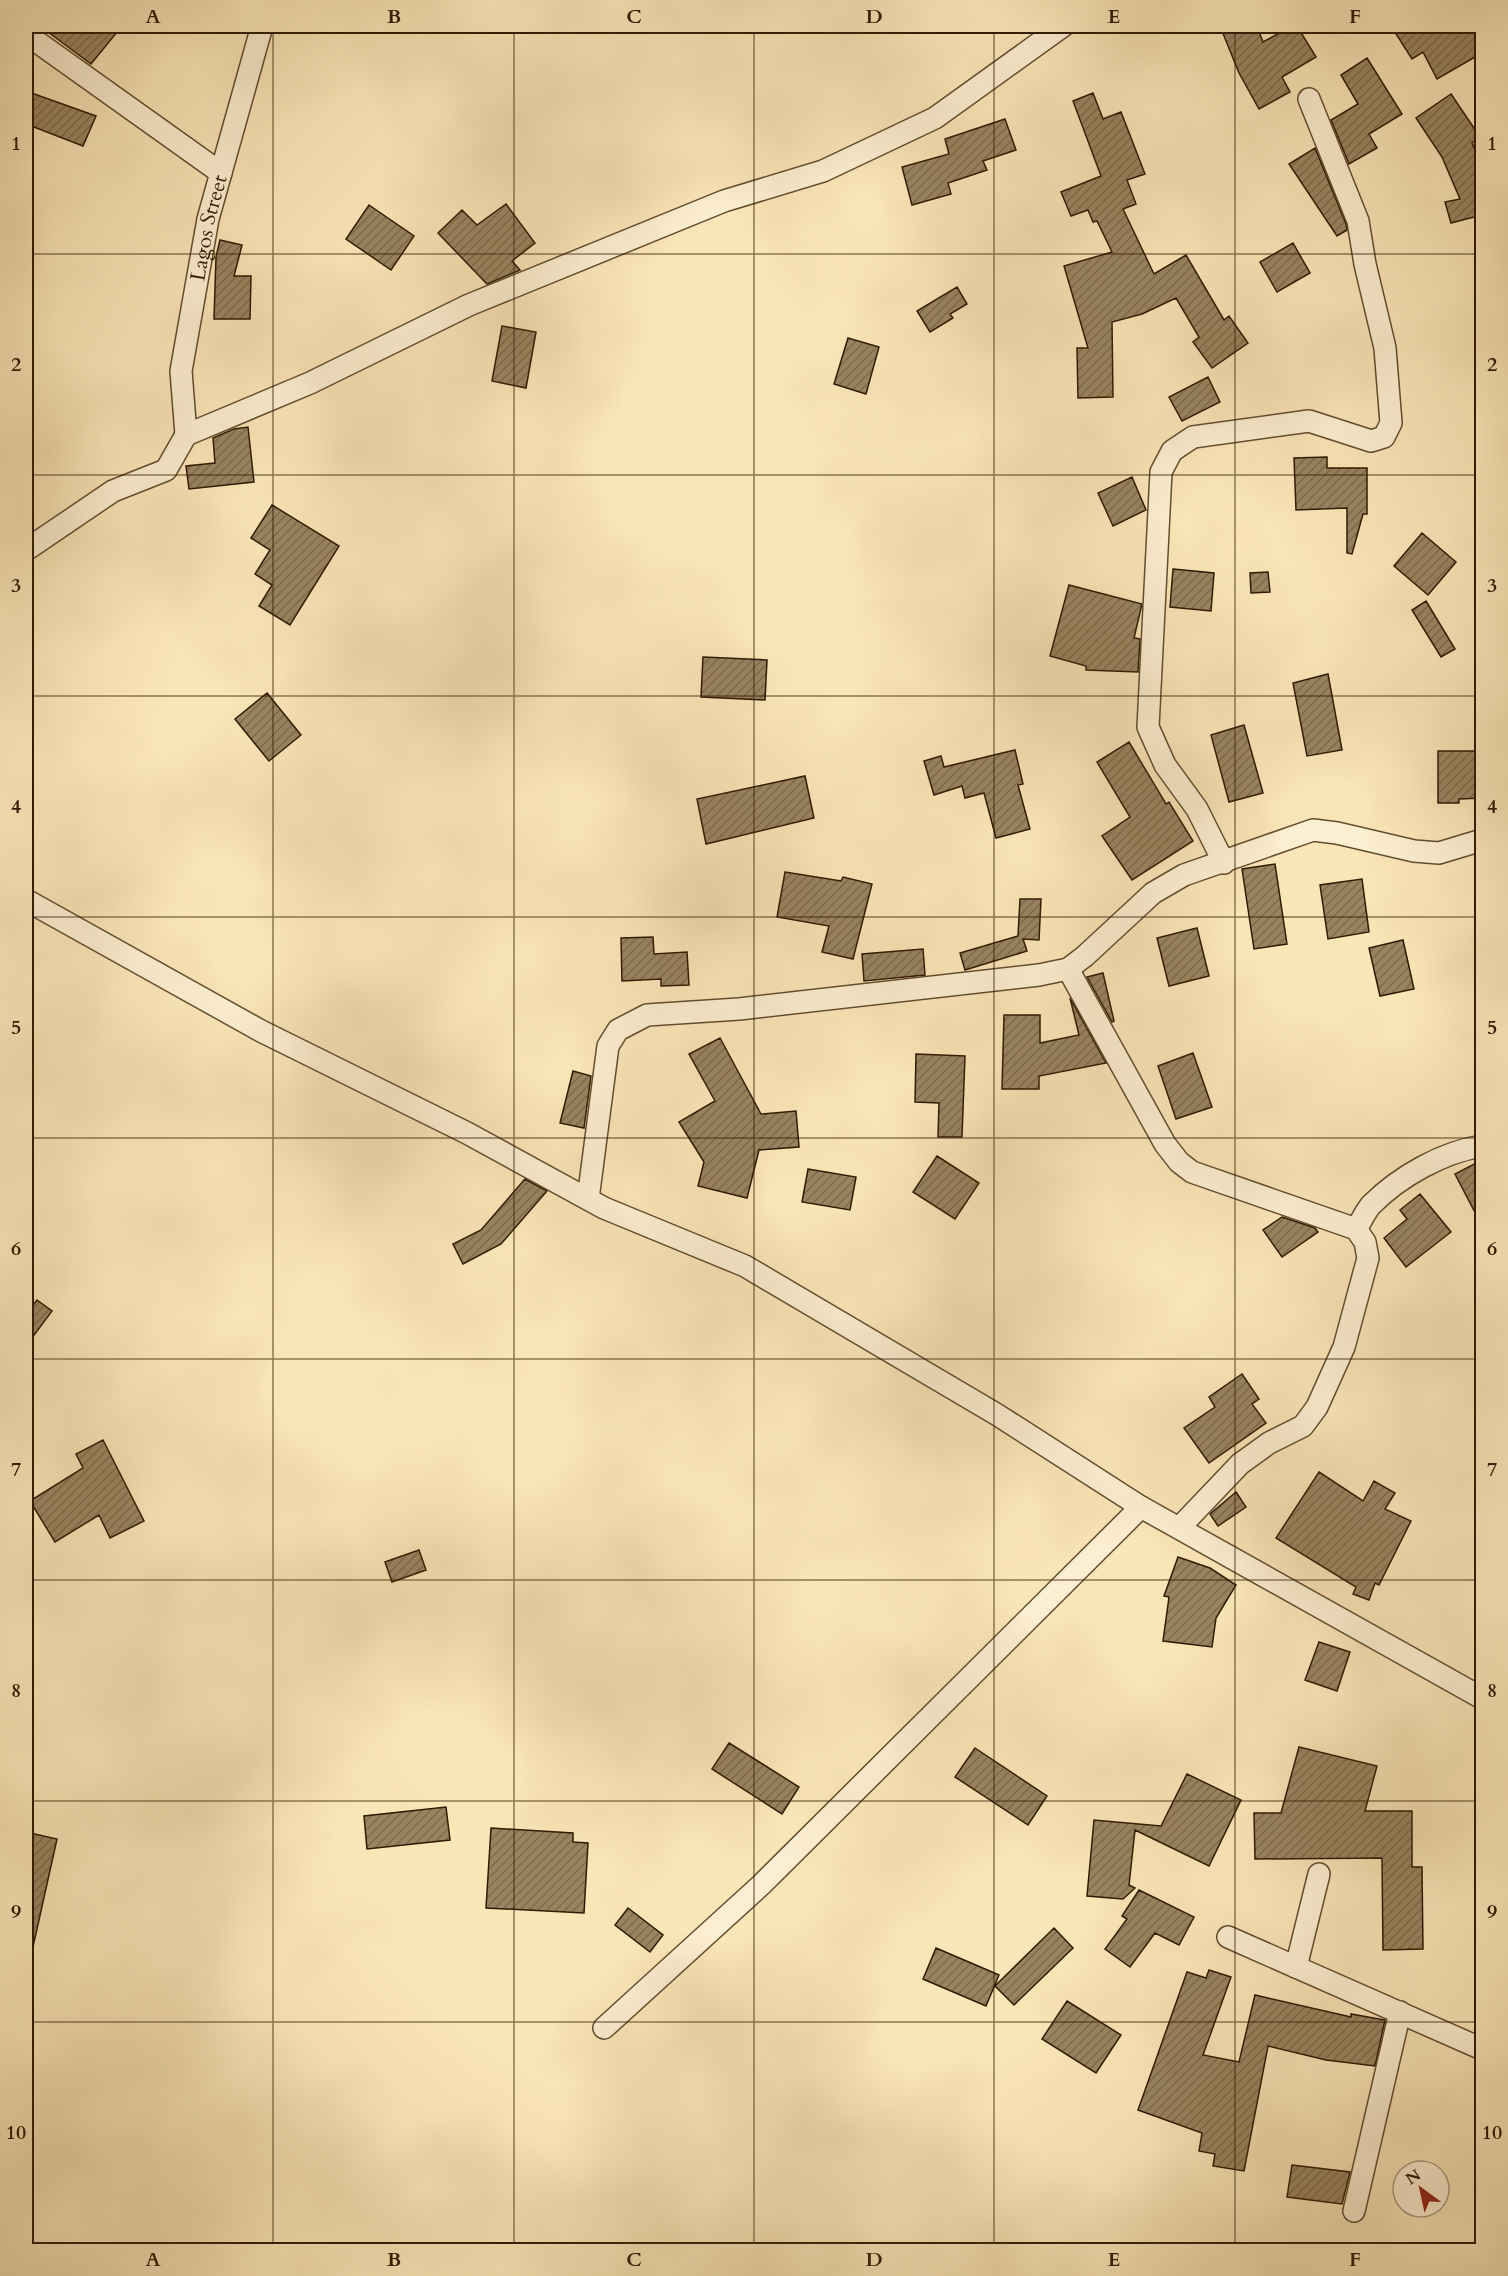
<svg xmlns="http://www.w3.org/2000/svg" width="1508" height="2276" font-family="Cardo,serif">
<defs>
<pattern id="building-hatch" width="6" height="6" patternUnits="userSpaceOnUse" patternTransform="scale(1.5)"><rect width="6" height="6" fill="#998460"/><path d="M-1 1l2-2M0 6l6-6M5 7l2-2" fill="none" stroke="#7d6b4d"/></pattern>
</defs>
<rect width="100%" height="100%" fill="#fae5b7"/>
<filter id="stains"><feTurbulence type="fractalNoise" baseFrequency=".00333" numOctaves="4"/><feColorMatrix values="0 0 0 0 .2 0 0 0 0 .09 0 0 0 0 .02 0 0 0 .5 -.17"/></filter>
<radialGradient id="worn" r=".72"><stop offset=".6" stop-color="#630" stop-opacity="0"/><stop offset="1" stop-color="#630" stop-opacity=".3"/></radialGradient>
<path fill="url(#building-hatch)" stroke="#301a02" stroke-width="1.5" d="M40,26H122L91,64Z
M1220,26H1257L1263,42L1292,26H1297L1316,57L1282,77L1290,92L1259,109L1239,73Z
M1391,26H1482V53L1437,79L1423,52L1412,59Z
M1367,58L1402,114L1369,134L1377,148L1349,164L1331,120L1358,104L1341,75Z
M26,91L96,116L83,146L26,124Z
M1093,93L1103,119L1121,112L1145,174L1127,180L1136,204L1123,209L1154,274L1186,255L1224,320L1229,316L1248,343L1212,368L1193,342L1199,337L1176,298L1142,314L1112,322L1113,397L1078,398L1077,348H1088L1064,266L1112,252L1097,221L1093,222L1088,210L1071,216L1061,192L1101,176L1073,101Z
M1451,94L1480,137L1472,143L1482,166V215L1451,223L1445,202L1460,199L1442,157L1416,118Z
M1005,119L1016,150L983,161L987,170L948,183L951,194L912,205L902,167L949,154L945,139Z
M1315,148L1346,224L1347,230L1337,236L1289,164Z
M506,204L535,243L512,261L520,270L487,284L438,233L462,210L477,225Z
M369,205L414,236L391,270L346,239Z
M220,240L242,245L234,276H251L250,319H214L216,257Z
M1293,243L1310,273L1277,292L1260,262Z
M957,287L967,304L950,314L953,318L930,332L917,311Z
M502,326L536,332L526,388L492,381Z
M848,338L879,347L866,394L834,384Z
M1208,377L1220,402L1182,421L1169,397Z
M248,427L254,482L189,489L186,466L215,463L213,438L234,429Z
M1327,457V468H1367V514H1363L1352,554L1347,553V508L1296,510L1294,458Z
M1132,477L1146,510L1113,526L1098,493Z
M272,505L339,546L290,625L259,606L272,585L255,574L270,550L251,538Z
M1422,533L1456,562L1428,595L1394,566Z
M1173,569L1214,573L1211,611L1170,607Z
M1268,572L1270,592L1251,593L1250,573Z
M1069,585L1142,604L1134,638L1140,639L1138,672L1086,670V666L1050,656Z
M1426,601L1455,649L1441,657L1412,610Z
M703,657L767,660L765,700L701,697Z
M1328,674L1342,750L1307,756L1293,683Z
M267,693L301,735L269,761L235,719Z
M1244,725L1263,793L1229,802L1211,735Z
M1129,742L1166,804L1169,802L1193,841L1132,880L1102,836L1130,817L1097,762Z
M1015,750L1023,784L1018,785L1030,829L996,838L984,793L965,798L962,786L934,795L924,761L941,756L944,767Z
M1438,751H1482V798L1459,799V803H1438Z
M805,776L814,818L706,844L697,799Z
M1275,864L1287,944L1254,949L1242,869Z
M785,872L841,881L843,877L872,884L853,959L822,952L829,926L777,917Z
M1362,879L1369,932L1328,939L1320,885Z
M1020,899H1041L1039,940L1023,939L1027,951L965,970L960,953L1018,936Z
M1197,928L1209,976L1169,986L1157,938Z
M653,937L654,954L687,952L689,985L661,986V979L622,981L621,938Z
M1403,940L1414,989L1380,996L1369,948Z
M923,949L925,975L864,981L862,954Z
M1103,973L1114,1021L1112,1022L1087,977Z
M1070,998L1106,1063L1039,1076V1089H1002L1004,1015H1040V1043L1079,1035Z
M720,1038L761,1114L796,1111L799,1147L759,1150L747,1198L698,1186L704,1162L679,1122L715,1101L689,1054Z
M1193,1053L1212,1107L1176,1119L1158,1066Z
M916,1054L965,1056L962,1137H938L939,1103L915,1102Z
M573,1071L591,1076L584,1128L560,1123Z
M937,1156L979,1183L955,1219L913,1192Z
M1482,1160V1226L1455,1174Z
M808,1169L856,1177L850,1210L802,1202Z
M525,1179L547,1191L501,1244L463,1264L453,1244L481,1230Z
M1420,1194L1451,1232L1406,1267L1384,1238L1407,1219L1400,1210Z
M1282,1217L1315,1228L1318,1232L1282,1257L1263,1230Z
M37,1300L52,1311L26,1346V1314Z
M1242,1374L1259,1399L1252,1404L1266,1423L1209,1463L1184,1428L1215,1407L1209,1397Z
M103,1440L144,1521L110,1538L99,1515L55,1542L30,1501L83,1468L76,1454Z
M1319,1472L1363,1501L1374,1481L1395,1493L1385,1509L1411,1521L1379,1585L1375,1583L1369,1600L1353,1594L1356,1587L1276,1538Z
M1236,1492L1246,1507L1218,1526L1210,1514Z
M419,1550L426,1570L392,1582L385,1562Z
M1178,1557L1210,1568L1236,1585L1216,1618L1212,1647L1163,1641L1169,1597L1164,1596Z
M1319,1642L1350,1652L1337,1691L1305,1680Z
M729,1743L799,1787L782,1814L712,1769Z
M1299,1747L1377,1766L1365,1811H1412V1867H1422L1423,1949L1383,1950L1382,1858L1255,1859L1254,1813H1281Z
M975,1748L1047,1796L1028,1825L955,1777Z
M1187,1774L1241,1800L1209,1866L1135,1830L1129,1885L1135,1888L1123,1899L1087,1896L1094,1820L1161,1826Z
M446,1807L450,1840L367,1849L364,1816Z
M491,1828L573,1833V1842L588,1843L584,1913L486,1908Z
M26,1832L57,1839L33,1947L26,1946Z
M1139,1890L1194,1917L1179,1945L1155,1933L1130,1967L1105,1949L1127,1919L1122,1916Z
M628,1908L663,1935L650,1952L615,1925Z
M1054,1928L1073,1948L1014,2005L995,1986Z
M936,1948L999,1975L986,2006L923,1979Z
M1209,1970L1231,1977L1203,2055L1239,2062L1255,1995L1351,2017V2014L1385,2020L1375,2066L1326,2060L1268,2046L1244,2171L1213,2166L1215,2154L1199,2151L1202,2133L1138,2110L1187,1972L1206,1978Z
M1067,2001L1121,2035L1096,2073L1042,2039Z
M1292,2165L1350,2172L1342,2204L1287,2197Z"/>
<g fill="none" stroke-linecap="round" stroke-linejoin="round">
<g stroke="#624d2f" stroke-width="24">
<g id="minor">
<path d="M26,34L221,173"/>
<path id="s1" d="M186,435L181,371L208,219L262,26"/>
<path d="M26,550L113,491L166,470L186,435L310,383L469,305L724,201L823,171L935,118L1063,26"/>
<path d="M1224,863L1197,809L1165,765L1148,727L1161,472L1172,451L1193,437L1309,421L1371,441L1384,437L1391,423L1385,348L1365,264L1358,221L1309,99"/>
<path d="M26,900L261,1031L467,1133L604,1208L745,1266L996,1414L1141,1507L1482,1698"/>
<path d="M1068,969L1165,1144L1179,1162L1192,1172L1356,1229L1365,1242L1368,1258L1344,1347L1317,1407L1303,1426L1269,1443L1240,1464L1180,1527"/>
<path d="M588,1199L608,1046L618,1030L647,1015L739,1009L1039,975L1068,969L1085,956L1153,893L1184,875L1313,830L1337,833L1414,851L1439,853L1482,840"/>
<path d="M1356,1229C1361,1222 1365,1212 1371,1205C1400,1176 1443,1152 1482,1146"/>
<path d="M1228,1937L1482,2049"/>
<path d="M1296,1967L1319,1874"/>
<path d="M604,2028L761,1885L1141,1507"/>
<path d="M1354,2211L1400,2012"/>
</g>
</g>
<use href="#minor" stroke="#fceed0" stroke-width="21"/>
</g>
<path fill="none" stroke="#301a02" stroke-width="1.5" stroke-opacity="0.55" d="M273,26V2250M514,26V2250M754,26V2250M994,26V2250M1235,26V2250M26,254H1482M26,475H1482M26,696H1482M26,917H1482M26,1138H1482M26,1359H1482M26,1580H1482M26,1801H1482M26,2022H1482"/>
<g text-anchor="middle" stroke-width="4.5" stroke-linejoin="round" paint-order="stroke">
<g font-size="21" fill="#301a02" stroke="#fceed0">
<text dy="7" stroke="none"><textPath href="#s1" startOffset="210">Lagos Street</textPath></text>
</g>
</g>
<rect width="1508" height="2276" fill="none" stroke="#fae5b7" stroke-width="66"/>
<g transform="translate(1421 2189) rotate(327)"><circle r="28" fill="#fceed0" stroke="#aa997e" stroke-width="1.5"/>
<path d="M0-4.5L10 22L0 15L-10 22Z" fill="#8f2418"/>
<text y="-9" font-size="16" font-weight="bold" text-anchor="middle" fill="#301a02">N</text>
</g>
<rect x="33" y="33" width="1442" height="2210" fill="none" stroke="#301a02" stroke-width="2"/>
<g font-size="20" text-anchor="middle" font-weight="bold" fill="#301a02">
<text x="153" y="23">A</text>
<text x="394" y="23">B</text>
<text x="634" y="23">C</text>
<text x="874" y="23">D</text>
<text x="1114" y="23">E</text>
<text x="1355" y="23">F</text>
<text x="16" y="150">1</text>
<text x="1492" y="150">1</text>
<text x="16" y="371">2</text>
<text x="1492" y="371">2</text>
<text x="16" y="592">3</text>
<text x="1492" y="592">3</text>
<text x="16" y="813">4</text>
<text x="1492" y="813">4</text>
<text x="16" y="1034">5</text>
<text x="1492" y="1034">5</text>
<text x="16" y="1255">6</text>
<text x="1492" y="1255">6</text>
<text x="16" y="1476">7</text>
<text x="1492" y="1476">7</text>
<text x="16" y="1697">8</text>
<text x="1492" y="1697">8</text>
<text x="16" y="1918">9</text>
<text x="1492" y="1918">9</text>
<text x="16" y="2139">10</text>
<text x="1492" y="2139">10</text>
<text x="153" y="2266">A</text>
<text x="394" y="2266">B</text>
<text x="634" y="2266">C</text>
<text x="874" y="2266">D</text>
<text x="1114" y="2266">E</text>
<text x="1355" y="2266">F</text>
</g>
<rect width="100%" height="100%" filter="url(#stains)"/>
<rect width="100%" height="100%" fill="url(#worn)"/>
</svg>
